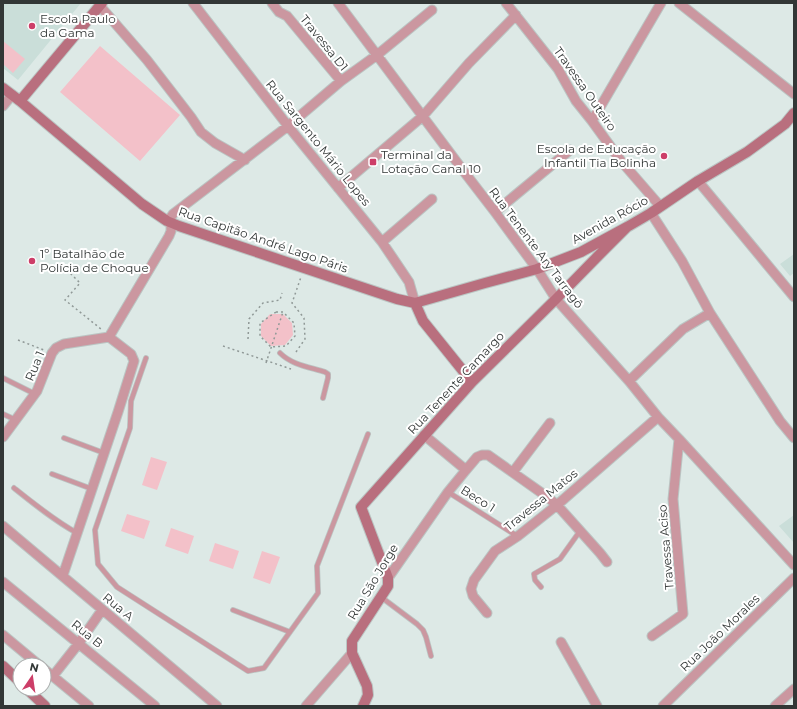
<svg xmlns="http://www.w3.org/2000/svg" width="797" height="709" font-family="Montserrat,sans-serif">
<rect width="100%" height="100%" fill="#dde9e6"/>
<path fill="#caded9" d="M3,3H81L18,80L3,68Z
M794,254V273L790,276L780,264Z
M794,515V543L779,526Z"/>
<path fill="#f3c1c9" d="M3,41L25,59L13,73L3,64Z
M100,46L180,115L140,161L60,92Z
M270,314H283L292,323L293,335L285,345L271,346L261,336V324Z
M151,457L167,462L157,490L142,485Z
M127,514L150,521L144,539L121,531Z
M171,528L194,536L188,554L165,546Z
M215,543L239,551L233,569L209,561Z
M262,551L280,557L270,584L253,578Z"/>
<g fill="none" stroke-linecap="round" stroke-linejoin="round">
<g stroke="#bbc5c3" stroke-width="6">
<path id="lane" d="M280,353C292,365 309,367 325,372L328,374V378L323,398
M146,358L131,401L130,428L95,530L98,564L117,587L248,671L264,668L318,593L317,566L368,434
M3,378L35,394
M3,414L16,420
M64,438L104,453
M52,474L92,489
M14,488C34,504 55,521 77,533
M448,492L517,536
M541,587L535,580L534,574L560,559L580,531
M381,597L417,624L423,630L426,637L431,656
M233,610L290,632"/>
</g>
<g stroke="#bbc5c3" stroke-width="11">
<path id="street" d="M193,3L288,126L382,242L409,282L415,303
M272,3L279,12L287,16L341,81
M338,3L465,173L495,212L537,269L556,299L629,381L658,417L679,439L794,565
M506,3L558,69L576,101L592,121L621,161L660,206
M679,3L794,94
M100,6L147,60L191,117L201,132L215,143L245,160
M3,106L12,95
M592,121L661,3
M698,181L794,297
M338,188L423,116L469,63L516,15
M495,212L570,150
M651,213L682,261L710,313L780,421L794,438
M382,242L432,199
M629,381L683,329L710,313
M424,435L466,470L477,457L482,455H488L546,496L557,505L600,553L607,562
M3,437L37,391L52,353L56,348L64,344L109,337
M513,472L550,423
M3,526L217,706
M63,575L118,412L134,361L131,354L109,337L169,236L171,231V217L173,214L288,126L341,81L377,55L432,10
M388,578L448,492L466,470
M3,582L155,706
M487,613L473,596L471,589L474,580L495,551L518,536L557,505L658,417
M3,635L39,665
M652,636L683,614L673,499L679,439
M561,642L597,706
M44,669L89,706
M53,676L79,643L102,610
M306,706L352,653
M663,706L794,578
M775,706L794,689"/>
</g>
<g stroke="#bbc5c3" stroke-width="12">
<path id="secondary" d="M3,88L20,101L142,204L167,221L179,226L397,299L415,303
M20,101L102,3
M415,303L485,283L537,269L581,252L627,227L651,213L698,181L747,152L785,124L794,113
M415,303L423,321L472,382
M3,666L20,682
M27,689L45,706
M363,706L368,695L367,686L352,653V641L388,586V578L361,507L472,382L556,299L599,255L627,227"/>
</g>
<path stroke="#909997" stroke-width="1.5" stroke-dasharray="2 3" stroke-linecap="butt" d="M67,270L80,283L65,300L101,329
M276,312H283L294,323L295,336L286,346L271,347L260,336V323Z
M248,339L249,319L263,303L280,300L282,293
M18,340L44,350
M223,346L291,369
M296,352L305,339L304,318L292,303L301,277
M266,363L283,312"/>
<use href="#lane" stroke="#cb97a0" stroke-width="4.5"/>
<use href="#street" stroke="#cb97a0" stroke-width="9"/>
<use href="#secondary" stroke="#b96f7e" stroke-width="10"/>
</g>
<g fill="#cd3e68" stroke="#fff" stroke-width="1.5">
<circle cx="32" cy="26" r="4"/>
<circle cx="664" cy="156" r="4"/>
<rect x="369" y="158" width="8" height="8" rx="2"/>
<circle cx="32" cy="261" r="4"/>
</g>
<g text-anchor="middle" stroke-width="4" stroke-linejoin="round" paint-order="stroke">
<g font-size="12" fill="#323736" stroke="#fff" text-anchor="start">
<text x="40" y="23">Escola Paulo<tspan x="40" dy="14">da Gama</tspan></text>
<text x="656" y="153" text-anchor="end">Escola de Educação<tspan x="656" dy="14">Infantil Tia Bolinha</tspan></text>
<text x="381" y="159">Terminal da<tspan x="381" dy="14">Lotação Canal 10</tspan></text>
<text x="40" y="258">1º Batalhão de<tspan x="40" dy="14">Polícia de Choque</tspan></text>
</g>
<g font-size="12" fill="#323736" stroke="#fff">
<text transform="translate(324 43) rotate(51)" y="4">Travessa D1</text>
<text transform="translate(585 89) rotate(55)" y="4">Travessa Outeiro</text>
<text transform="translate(318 143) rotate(51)" y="4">Rua Sargento Mário Lopes</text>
<text transform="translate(610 220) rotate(-29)" y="4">Avenida Rócio</text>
<text transform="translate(263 240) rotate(19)" y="4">Rua Capitão André Lago Páris</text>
<text transform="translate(536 248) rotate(53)" y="4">Rua Tenente Ary Tarragô</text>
<text transform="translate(35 366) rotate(-67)" y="4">Rua 1</text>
<text transform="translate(456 383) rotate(-47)" y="4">Rua Tenente Camargo</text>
<text transform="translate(478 499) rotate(32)" y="4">Beco 1</text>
<text transform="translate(541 500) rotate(-39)" y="4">Travessa Matos</text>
<text transform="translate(666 547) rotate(-95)" y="4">Travessa Aciso</text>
<text transform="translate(373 582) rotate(-59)" y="4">Rua São Jorge</text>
<text transform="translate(118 607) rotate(40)" y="4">Rua A</text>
<text transform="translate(720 633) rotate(-44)" y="4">Rua João Morales</text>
<text transform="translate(87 634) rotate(39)" y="4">Rua B</text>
</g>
</g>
<rect width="797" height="709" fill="none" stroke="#323736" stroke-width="8"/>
<g transform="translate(32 677) rotate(13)"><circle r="19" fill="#ffffff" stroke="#adafaf"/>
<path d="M0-3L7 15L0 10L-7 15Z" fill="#cd3e68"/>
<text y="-6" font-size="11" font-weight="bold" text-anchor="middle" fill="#323736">N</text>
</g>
</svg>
